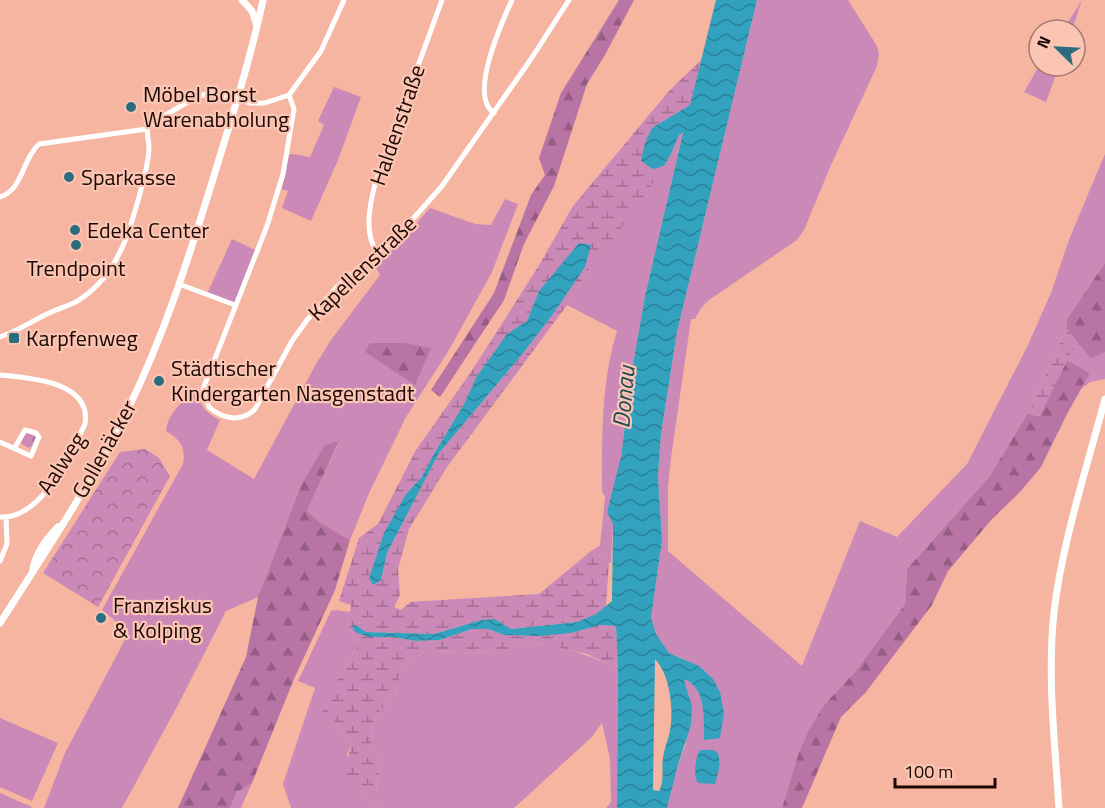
<svg xmlns="http://www.w3.org/2000/svg" width="1105" height="808" font-family="'Titillium Web',sans-serif">
<defs>
<pattern id="forest-firs" width="22" height="20" patternUnits="userSpaceOnUse" patternTransform="scale(1.5)"><rect width="22" height="20" fill="#b874a4"/><path d="M5 1l3.5 6h-7zM16 11l3.5 6h-7z" fill="#955d83"/></pattern>
<pattern id="wetland-marsh" width="20" height="14" patternUnits="userSpaceOnUse" patternTransform="scale(1.5)"><rect width="20" height="14" fill="#cb89b7"/><path d="M1 5h8M5 5V1M11 12h8M15 12V8" fill="none" stroke="#a46e93"/></pattern>
<pattern id="park-crowns" width="20" height="18" patternUnits="userSpaceOnUse" patternTransform="scale(1.5)"><rect width="20" height="18" fill="#cb89b7"/><path d="M2 6a3 3 0 1 1 6 0M12 15a3 3 0 1 1 6 0" fill="none" stroke="#a46e93"/></pattern>
<pattern id="water-waves" width="16" height="10" patternUnits="userSpaceOnUse" patternTransform="scale(1.5)"><rect width="16" height="10" fill="#32a2be"/><path d="M0 5q4-4 8 0t8 0" fill="none" stroke="#2a8298"/></pattern>
</defs>
<rect width="100%" height="100%" fill="#f6b5a0"/>
<path fill="#cb89b7" d="M757,0H848L877,46L879,54L877,66L831,165L804,230L797,240L709,300L701,308L695,319H691L671,458L668,487V551L802,666L860,521L897,537L967,464L1027,347L1051,293L1070,237L1105,154V263L1067,319L1066,329L1028,413L989,477L907,569L905,604L855,672L824,705L808,731L798,755L782,808H667L678,765L686,744L684,681L687,680C707,692 703,719 704,740L724,713L684,659L669,653L655,634L651,618L662,540L658,477L661,434L677,332Z
M1082,0L1072,30H1063Z
M1039,66H1059L1046,102L1024,92Z
M334,87L361,97L338,160L311,221L282,208L288,191L282,189L289,155L293,154L310,157L324,125L318,121Z
M683,133L645,296L631,376L619,472L607,512L613,524L611,562L609,563L591,551L600,546L605,497L602,491C602,437 601,383 617,331L567,305L587,272L664,166L671,154L679,135Z
M505,199L518,204L492,272L449,350L406,417L370,491L350,540L321,523L307,511L339,442L301,485L258,597L226,611L179,703L122,808H44L65,753L129,632L102,610L183,464C186,446 180,440 166,431C167,415 184,397 198,390C198,406 208,414 220,420L207,450L254,479L316,364L331,340L380,275L375,266L400,242L430,208L475,224L491,225Z
M232,239L257,251L235,305L207,294Z
M1077,341L1091,357L1105,352V379L1090,382L1081,389L1090,373L1067,360Z
M335,610L350,612L348,623L358,645L338,679L333,720L351,745L347,755L358,791L373,805L374,808H291L283,784L315,688L298,681L331,611Z
M522,642C556,643 587,654 618,669L617,808H606L611,802L610,759L602,723L591,738L514,808H382C372,794 378,777 383,762L371,745L372,728L378,713L394,697L400,674L424,651L502,653Z
M0,718L58,743L32,801L0,787Z
M252,783L241,808H230L237,792Z
M0,793L32,807L31,808H0Z"/>
<path fill="url(#forest-firs)" d="M619,0H634L605,55L587,84L554,186L524,244L504,300L440,397L431,390L494,293L531,195L545,175L539,158L561,93Z
M1105,263V352L1091,358L1066,329L1067,319Z
M370,343H405L431,348L415,385L365,352Z
M1067,360L1090,373L1067,414L1041,467L1020,492L992,519L948,571L932,605L866,692L841,717L802,808H782L798,755L808,731L824,705L855,672L905,604L907,569L989,477L1028,413L1039,417Z
M339,441L307,511L321,523L350,540L335,590L294,679L252,783L237,792L230,808H178L246,657L258,597L301,485L325,445Z"/>
<path fill="url(#wetland-marsh)" fill-rule="evenodd" d="M701,60L690,106L652,128L653,168L664,166L635,210L587,272L567,305L447,467L409,529L398,569L400,595L394,607L401,610L410,602L539,594L591,551L609,563L606,606L596,614L577,622L511,629L495,619L481,620L434,634L366,632L356,625L369,637H392L416,641L440,640L472,629H488L504,635L571,633L600,625L616,626L618,669L587,654L539,643L522,642L502,653L424,651L400,674L394,697L378,713L372,728L371,745L383,762C378,777 372,794 382,808H374L373,805L358,791L345,772L351,745L333,720L322,713L338,679L358,645L348,623L351,605L339,601L359,538L378,524L416,450L471,372L538,267L573,206L669,91ZM539,291L553,314L524,352L439,453L387,553L381,580L369,577L406,494L421,478L435,452L464,404L477,376L507,334L527,321Z
M1066,329L1077,341L1039,417L1028,413Z"/>
<path fill="url(#park-crowns)" d="M26,432L36,437L32,446L28,448L21,443Z
M145,449L159,458L170,476L98,607L43,573L120,452Z"/>
<path fill="url(#water-waves)" fill-rule="evenodd" d="M716,0H757L677,332L661,434L658,477L662,540L651,618L656,634L669,653L699,666L713,679L720,692L724,713L720,738L704,740C703,719 707,692 687,680L684,681L692,706L691,725L678,765L667,808H617L618,669L616,626L600,625L571,633L541,636L504,635L488,629H472L440,640L416,641L392,637H369L355,632L352,626L356,625L366,632L434,634L481,620L495,619L511,629L577,622L596,614L612,601L613,524L607,512L621,457L631,376L645,296L683,133L679,135L671,154L664,166L653,169L641,161L645,143L652,128L690,105ZM655,659C670,675 674,709 670,731C668,740 664,749 663,758C661,770 665,781 659,791L653,790Z
M579,243L591,245L585,267L553,314L524,352L439,453L387,553L381,580L373,585L369,578L384,533L406,494L421,478L435,452L464,404L477,376L507,334L527,321L539,291Z
M700,750C704,750 711,749 715,751C724,756 717,777 715,784L698,783C693,774 695,759 700,750Z"/>
<g fill="none" stroke-linecap="round" stroke-linejoin="round">
<path stroke="#fff" stroke-width="5" d="M289,95L294,109L283,174L267,226L203,389L209,407C222,419 242,423 255,409L292,341L307,320L337,287L404,229L442,186L531,59L569,0
M494,113C468,96 502,22 512,0
M0,197C23,190 22,159 39,144L147,129
M378,253C363,235 370,204 375,184L442,0
M179,284L235,305
M0,337C18,331 32,321 49,313C59,308 70,306 79,300C122,273 133,220 145,174C147,165 149,156 149,147C149,139 145,132 149,125L196,97L206,94H216L251,103H265L289,95L321,51L344,0
M0,375C29,378 92,381 85,424C71,454 41,520 0,517
M0,442L31,456L39,437L36,433L25,430L15,447
M0,561L7,544L6,517"/>
<path stroke="#fff" stroke-width="7" d="M242,0L252,11L257,26
M33,568C37,551 46,539 58,527
M0,623C45,553 91,483 128,409C164,336 189,257 213,179C231,120 250,61 263,0
M1059,808C1055,743 1047,677 1054,612C1062,543 1087,467 1105,399"/>
</g>
<g fill="#2a6d7f" stroke="#fbc5b4" stroke-width="2">
<circle cx="131" cy="107" r="6"/>
<circle cx="69" cy="177" r="6"/>
<circle cx="75" cy="230" r="6"/>
<circle cx="76" cy="245" r="6"/>
<rect x="8" y="332" width="12" height="12" rx="3"/>
<circle cx="159" cy="381" r="6"/>
<circle cx="101" cy="618" r="6"/>
</g>
<g text-anchor="middle" stroke-width="4.5" stroke-linejoin="round" paint-order="stroke">
<g font-size="22" fill="#1c0702" stroke="#fbc5b4" text-anchor="start">
<text x="143" y="102">Möbel Borst<tspan x="143" dy="25">Warenabholung</tspan></text>
<text x="81" y="185">Sparkasse</text>
<text x="87" y="238">Edeka Center</text>
<text x="76" y="276" text-anchor="middle">Trendpoint</text>
<text x="26" y="346">Karpfenweg</text>
<text x="171" y="376">Städtischer<tspan x="171" dy="25">Kindergarten Nasgenstadt</tspan></text>
<text x="113" y="613">Franziskus<tspan x="113" dy="25">&amp; Kolping</tspan></text>
</g>
<g font-size="22" fill="#1c0702" stroke="#fbc5b4">
<text transform="translate(397 125) rotate(-71)" y="8">Haldenstraße</text>
<text transform="translate(362 268) rotate(-44)" y="8">Kapellenstraße</text>
<text transform="translate(104 449) rotate(-61)" y="8">Gollenäcker</text>
<text transform="translate(61 463) rotate(-57)" y="8">Aalweg</text>
</g>
<g font-size="24" font-style="italic" fill="#1d4b58" stroke="#fbc5b4">
<text transform="translate(624 397) rotate(-85)" y="8">Donau</text>
</g>
</g>
<g transform="translate(1057 48) rotate(294)"><circle r="28" fill="#fbc5b4" stroke="#a2796d" stroke-width="1.5"/>
<path d="M0-4.5L10 22L0 15L-10 22Z" fill="#2a6d7f"/>
<text y="-9" font-size="16" font-weight="bold" text-anchor="middle" fill="#1c0702">N</text>
</g>
<path d="M895 778v9h100v-9" fill="none" stroke="#1c0702" stroke-width="3"/>
<text x="904" y="778" font-size="18" fill="#1c0702" stroke="#fbc5b4" stroke-width="4.5" paint-order="stroke">100 m</text>
</svg>
